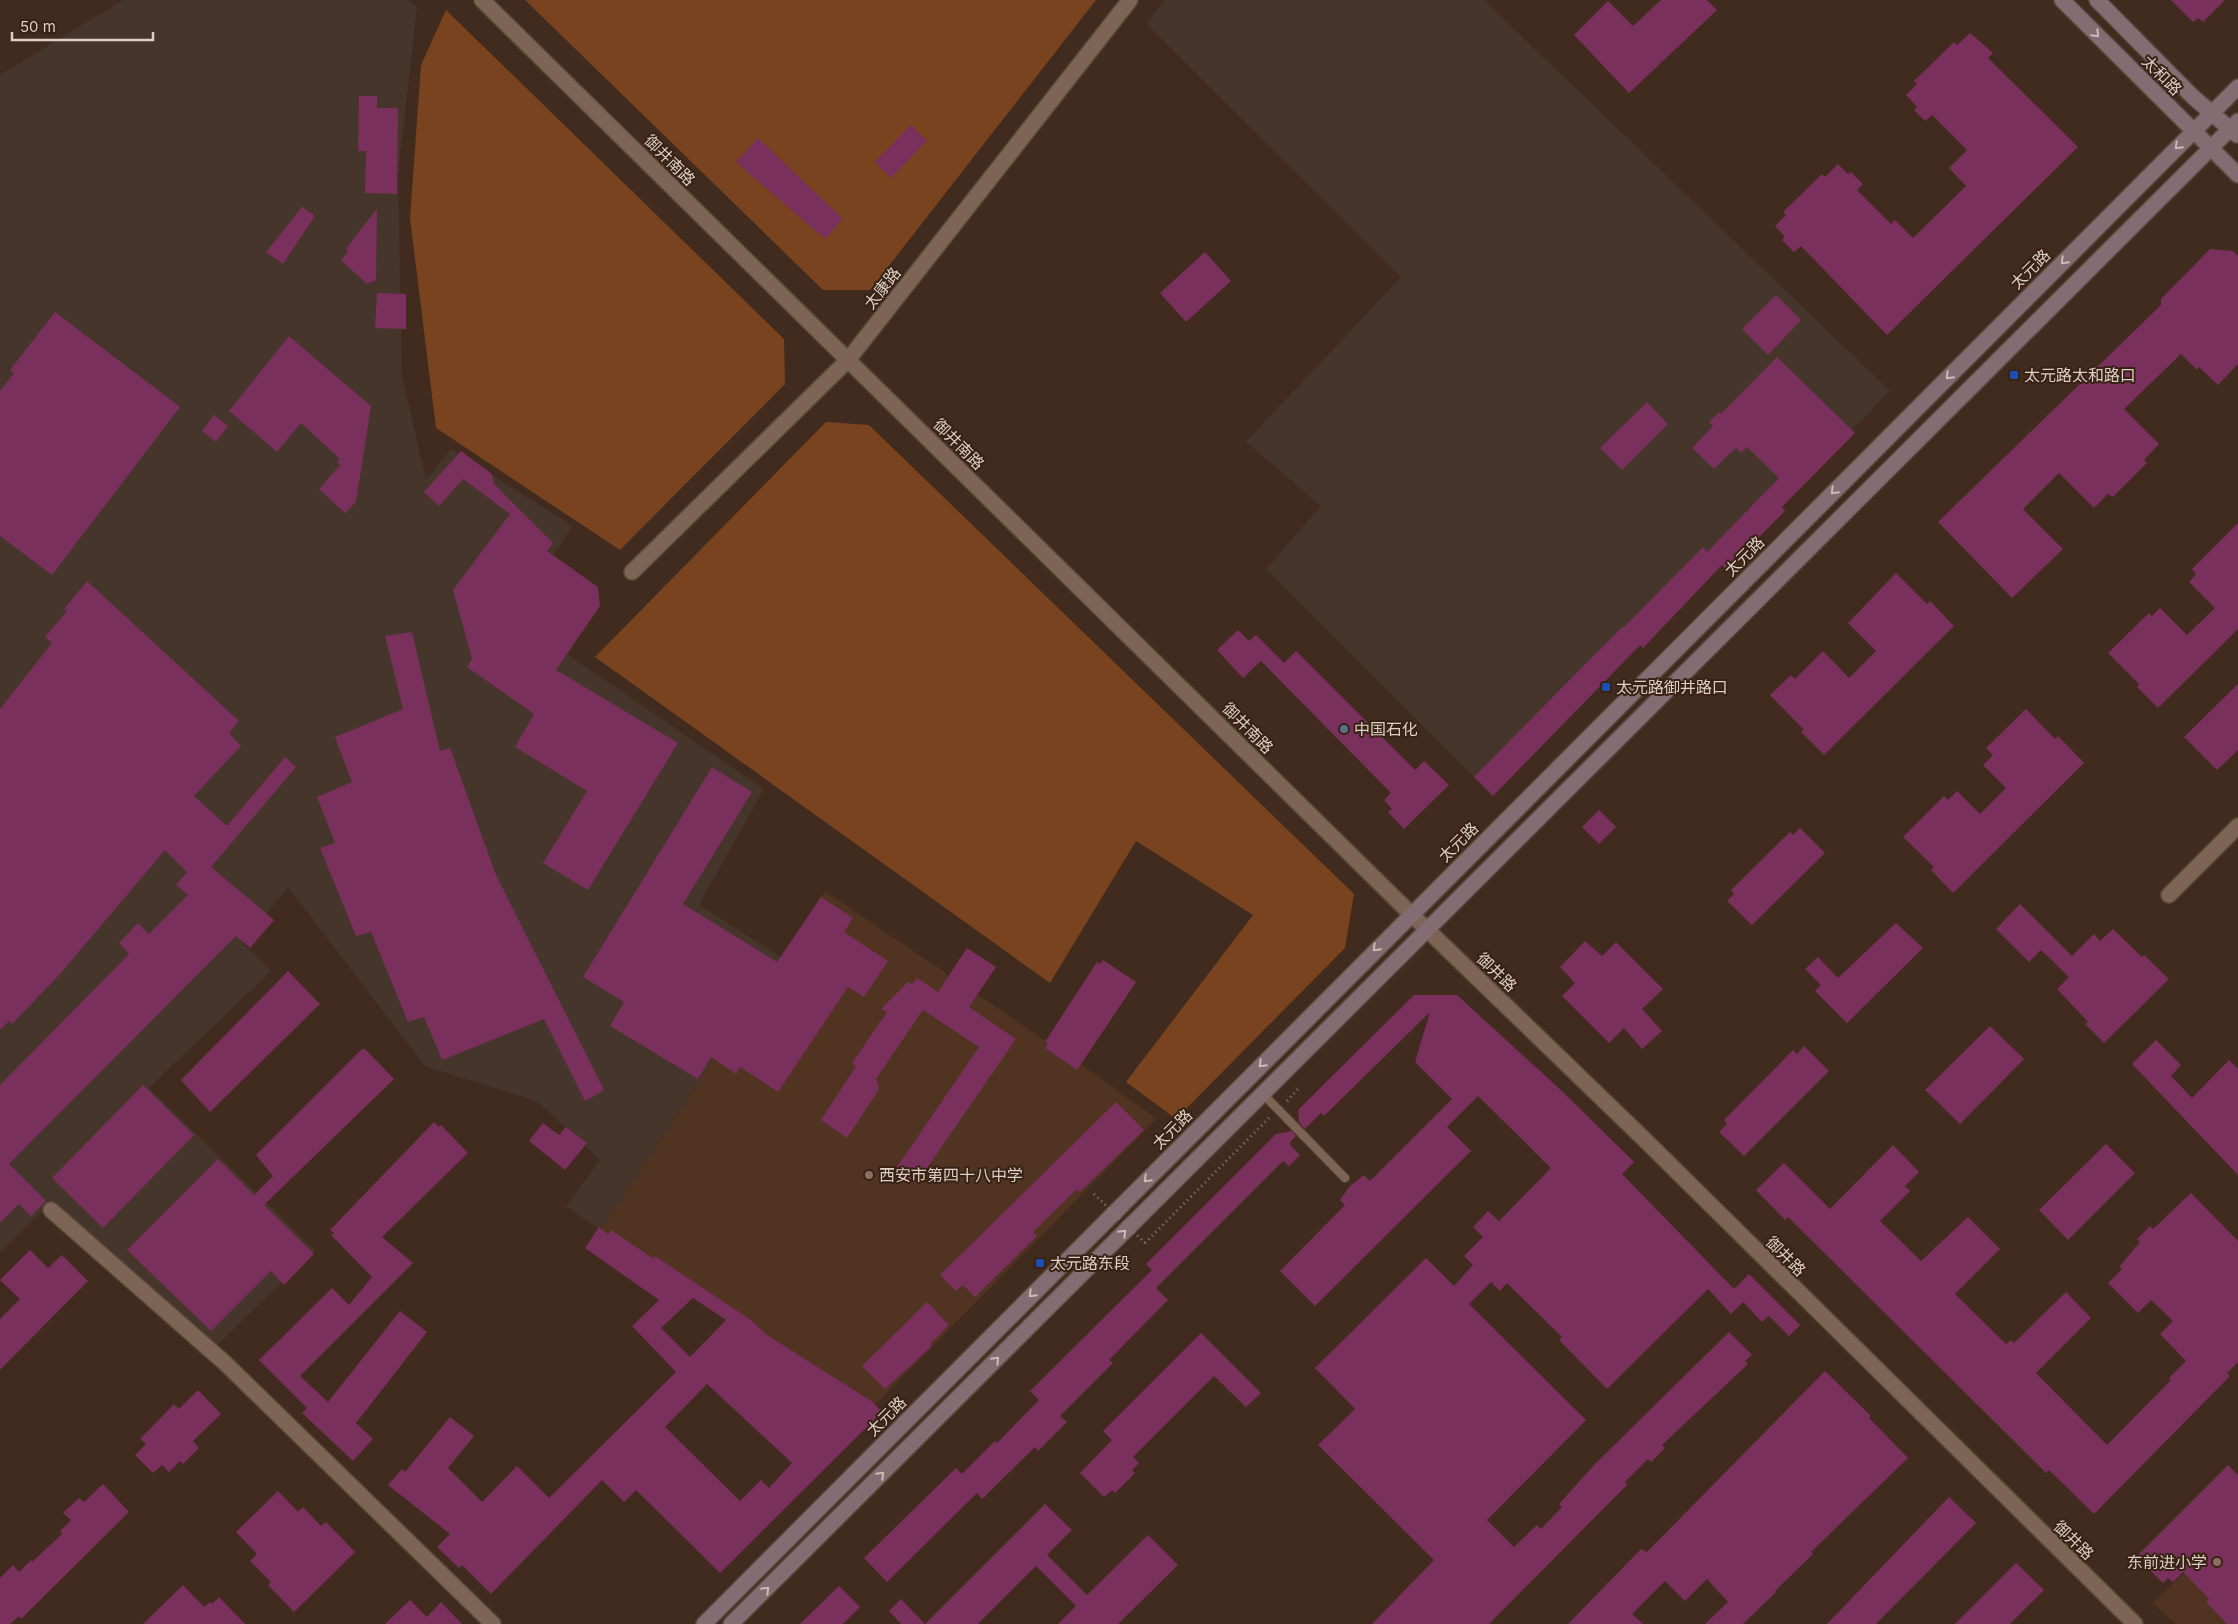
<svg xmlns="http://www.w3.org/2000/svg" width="2238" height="1624" font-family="Inter,'Noto Sans SC',sans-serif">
<rect width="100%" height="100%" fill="#412b1e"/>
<path fill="#45352a" d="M123,0H408L417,7L398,175L402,375L426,480L451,449L573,526L550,559L567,654L764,789L699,905L781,957L600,1230L566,1206L600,1160L538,1102L425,1066L288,887L243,943L271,971L149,1088L315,1250L210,1352L50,1203L0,1253V75Z
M1165,0H1484L1890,391L1493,796L1266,569L1321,506L1246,442L1401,277L1146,24Z"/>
<path fill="#503321" d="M825,891L1099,1077L1156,1119L876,1404L600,1230Z
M2238,1521V1624H2175L2153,1603Z"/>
<path fill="#78431e" d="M525,0H1096L870,290H823Z
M446,10L784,339L785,384L620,550L436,428L410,218L421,65Z
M826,422L869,425L1354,894L1345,948L1176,1119L1126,1082L1253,915L1136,841L1050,983L595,657Z"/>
<path fill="#7a305c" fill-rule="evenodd" d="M1661,0H1707L1717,10L1629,93L1574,35L1608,1L1633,26Z
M2171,0H2225L2203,22L2198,18L2193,22Z
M1970,33L1993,53L1988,58L2078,147L1887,335L1801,246L1794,252L1782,240L1785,237L1775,226L1786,215L1783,212L1822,174L1825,177L1838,164L1848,174L1851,172L1863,184L1857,190L1891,224L1895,220L1913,238L1966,186L1949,168L1967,150L1932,115L1925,121L1914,110L1917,107L1906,95L1917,84L1914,81L1954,42L1957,45Z
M359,96H377V108H398L397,194L365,193L366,151H358Z
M911,125L927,141L891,178L875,162Z
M758,138L843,219L825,239L736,162Z
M302,207L315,216L283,264L266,252Z
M377,209L376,280L367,284L341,260L348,252L346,249L354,238Z
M2210,249L2233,251L2238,256V364L2218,385L2199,367L2197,370L2181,354L2124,409L2159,444L2144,460L2147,463L2113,497L2108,494L2094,508L2059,473L2023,509L2063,549L2012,598L1938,522L2161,305V299Z
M1205,252L1231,281L1186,322L1160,293Z
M377,293L406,294V329L375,328Z
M1776,295L1801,320L1768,355L1742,329Z
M55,312L180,407L52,575L0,536V391L14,373L10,370Z
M289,336L371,406L356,502L345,513L319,489L340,465L337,462L340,459L301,423L277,452L229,411Z
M1777,357L1855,433L1782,507L1785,511L1727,570L1722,565L1643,648L1640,645L1493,796L1474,777L1622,627L1623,628L1703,547L1707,552L1779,478L1747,447L1741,453L1736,448L1714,469L1692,448L1713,426L1709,422L1719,412L1721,414Z
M1647,402L1668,424L1622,470L1600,448Z
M214,415L228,426L216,442L202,431Z
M461,451L492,474L494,484L553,543L547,551L598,587L600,606L556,670L678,743L588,890L543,863L587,791L515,747L534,714L467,667L472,659L453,590L510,514L463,479L439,506L424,492Z
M2238,523V629L2158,708L2137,687L2139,684L2108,653L2149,613L2152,616L2160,608L2187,635L2215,608L2189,582L2196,574L2192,569Z
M1896,573L1927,604L1930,601L1954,626L1824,755L1801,732L1804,730L1770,695L1791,675L1795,679L1823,651L1849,678L1876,651L1848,623Z
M87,581L239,721L229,733L241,746L194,796L227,826L285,757L296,767L211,867L274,920L250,948L236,936L9,1164L46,1201L31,1216L19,1204L0,1223V1085L129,954L119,943L138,923L149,934L188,895L176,885L187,872L165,850L61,973L12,1024L9,1021L0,1030V709L52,643L45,637L67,611L64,609Z
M1238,630L1249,641L1256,635L1284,663L1296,651L1415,770L1424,761L1449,785L1404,829L1388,812L1392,809L1384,800L1391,793L1261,661L1243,678L1217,650Z
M412,632L440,751L450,748L496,875L604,1090L585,1101L544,1019L442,1060L424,1017L408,1022L371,932L356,936L320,848L335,843L317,797L352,782L335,737L403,709L385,636Z
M2238,684V750L2217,770L2184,737Z
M2026,709L2055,739L2058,736L2084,763L1953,893L1931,870L1934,867L1903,837L1944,796L1948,800L1957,791L1980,814L2006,788L1983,765L1993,755L1986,748Z
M712,767L752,792L683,904L777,962L821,897L853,918L844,932L888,961L864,997L848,987L778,1092L740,1067L736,1074L711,1057L698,1079L610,1026L624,1002L583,977Z
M1599,810L1616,827L1599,844L1582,827Z
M1800,828L1825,853L1752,925L1727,901L1734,894L1731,890L1790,832L1793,835Z
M2020,904L2072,956L2094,934L2100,941L2113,929L2142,957L2144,955L2169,979L2104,1043L2085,1024L2088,1022L2057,989L2069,977L2041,950L2029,962L1996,929Z
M1896,923L1923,948L1847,1023L1815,991L1821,985L1805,969L1818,957L1838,978Z
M1585,941L1602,956L1616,942L1663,989L1642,1009L1662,1031L1642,1049L1624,1028L1609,1043L1562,996L1575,983L1560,967Z
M967,948L996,967L969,1007L1016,1039L916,1184L895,1170L979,1047L923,1010L876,1079L879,1086L878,1091L847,1138L821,1120L856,1066L852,1063L887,1012L881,1009L908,982L912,984L917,978L938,992Z
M1103,960L1136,982L1077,1070L1045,1048L1048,1044L1045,1042L1097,962L1100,964Z
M288,971L320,1004L210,1112L181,1080Z
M1414,995H1457L1563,1092L1634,1162L1622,1174L1734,1289L1749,1274L1800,1325L1789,1336L1769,1316L1762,1322L1743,1302L1731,1314L1708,1289L1607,1389L1559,1340L1562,1337L1507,1283L1500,1291L1491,1282L1469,1304L1586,1420L1487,1520L1514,1547L1537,1525L1541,1529L1562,1507L1559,1504L1594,1465L1729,1332L1752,1355L1745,1361L1748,1364L1662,1445L1665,1448L1651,1462L1648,1459L1625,1482L1627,1485L1489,1624H1372L1434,1560L1318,1445L1355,1409L1315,1368L1426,1258L1454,1286L1473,1265L1464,1256L1483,1237L1473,1227L1488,1211L1499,1221L1551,1168L1478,1096L1447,1127L1471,1151L1315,1306L1280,1271L1345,1205L1340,1200L1350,1186L1364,1175L1370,1181L1452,1099L1415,1062L1430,1012L1324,1116L1321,1113L1305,1129L1299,1122L1298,1110Z
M1990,1026L2024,1059L1960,1124L1925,1090Z
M2156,1040L2181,1065L2171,1076L2192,1098L2229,1060L2238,1069V1175L2132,1064Z
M1804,1046L1829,1071L1744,1156L1719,1132L1727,1124L1724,1120L1793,1050L1797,1054Z
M362,1049H365L394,1079L264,1205L314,1254L284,1285L271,1271L211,1331L127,1250L218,1159L254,1195L273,1176L256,1155Z
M143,1085L194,1135L103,1228L52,1178Z
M1116,1102L1144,1130L1080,1192L1077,1189L1033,1232L1037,1236L975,1297L963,1285L956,1291L940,1275Z
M434,1122L439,1127L441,1125L468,1153L382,1237L413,1263L300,1376L328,1402L400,1311L427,1332L356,1423L373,1439L353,1461L302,1413L307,1408L259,1360L332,1288L349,1305L372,1277L331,1235L334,1233L330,1230Z
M543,1123L559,1135L566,1127L587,1143L565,1170L529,1141Z
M1292,1131L1296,1136L1290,1142L1291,1146L1300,1155L1289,1166L1283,1161L1156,1288L1168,1300L1109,1360L1113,1363L1060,1416L1067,1422L1038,1451L1035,1447L982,1499L977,1493L887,1582L864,1558L956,1468L962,1474L995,1441L997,1443L1039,1400L1030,1391L1152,1270L1146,1264L1276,1134Z
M2106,1144L2135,1173L2068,1240L2039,1210Z
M1893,1145L1919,1172L1905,1186L1910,1191L1880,1221L1921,1261L1968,1217L2000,1249L1955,1294L2006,1344L2011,1340L2014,1343L2066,1292L2091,1318L2036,1373L2107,1445L2171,1380L2169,1378L2186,1361L2160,1334L2173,1321L2151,1300L2138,1313L2108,1283L2122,1269L2119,1267L2140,1242L2137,1239L2150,1226L2153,1229L2191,1193L2238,1241V1362L2227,1373L2230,1376L2094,1514L2049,1470L2046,1473L1788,1217L1785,1220L1756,1190L1784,1163L1830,1209Z
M599,1227L608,1234L611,1230L654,1259L655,1256L751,1320L767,1335L873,1402L882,1412L720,1573L636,1490L624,1502L602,1480L491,1594L462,1565L459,1568L437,1547L450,1534L388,1485L402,1469L405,1472L450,1417L474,1436L448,1468L482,1502L517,1466L549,1498L676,1372L632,1326L659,1300L585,1248ZM693,1298L726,1320L690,1357L661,1328ZM707,1384L792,1463L769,1488L761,1480L740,1501L665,1427Z
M30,1250L48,1268L62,1255L88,1281L0,1370V1319L20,1299L0,1280Z
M927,1302L949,1325L930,1344L932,1346L885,1389L862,1366Z
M1201,1333L1261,1393L1246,1407L1214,1376L1133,1457L1139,1463L1132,1470L1135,1473L1115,1493L1112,1490L1104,1497L1080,1473L1112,1440L1103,1431Z
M1825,1371L1871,1416L1869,1418L1908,1458L1811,1552L1813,1554L1775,1591L1776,1592L1743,1624H1705L1728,1602L1707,1579L1685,1601L1665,1581L1632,1614L1643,1624H1568L1641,1549L1647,1552Z
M198,1390L221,1414L193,1441L199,1448L183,1464L180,1461L169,1472L162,1465L153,1473L135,1455L146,1444L140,1439L174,1404L179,1409Z
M2228,1465L2238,1475V1624H2227L2206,1602L2209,1599L2183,1572L2173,1582L2168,1578L2163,1583L2136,1557Z
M103,1484L129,1512L21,1619L19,1616L10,1624H0V1578L13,1565L19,1572L31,1560L32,1562L62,1534L60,1531L71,1520L63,1513L79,1498L84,1502Z
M278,1491L298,1512L303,1507L321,1526L326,1522L355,1552L294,1612L268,1585L271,1582L250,1561L257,1554L236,1532Z
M1949,1497L1976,1523L1876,1624H1827Z
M1045,1504L1072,1530L1047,1555L1087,1595L1148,1535L1178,1565L1118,1624H1058L1076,1606L1036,1566L978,1624H901L889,1611L901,1599L925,1624Z
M2016,1563L2044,1590L2010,1624H1955Z
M183,1585L204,1607L210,1602L212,1604L219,1597L245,1624H143Z
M839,1586L860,1607L843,1624H800Z
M410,1600L427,1617L441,1602L462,1624H385Z"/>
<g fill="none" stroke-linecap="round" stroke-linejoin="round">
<g stroke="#5a483c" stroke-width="10">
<path id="service" d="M1263,1094L1345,1178"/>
</g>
<g stroke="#5a483c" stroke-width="18">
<path id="minor" d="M2169,895L2238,826
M51,1210L225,1363L493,1624"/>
</g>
<g stroke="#5a483c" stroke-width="18">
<path id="tertiary" d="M482,0L1411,914L1645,1140L2135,1624
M632,572L848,360L1130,0"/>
</g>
<g stroke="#5a483c" stroke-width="18">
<path id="secondary" d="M2062,0L2238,175
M2097,0L2192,96L2237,135
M704,1624L2238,87
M731,1624L2238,121"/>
</g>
<path stroke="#8d7a6f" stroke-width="3" stroke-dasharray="1 4" stroke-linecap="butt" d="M1287,1101L1298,1089
M1145,1243L1270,1117"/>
<use href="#service" stroke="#7d6454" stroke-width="8"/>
<use href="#minor" stroke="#7d6454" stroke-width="15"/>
<use href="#tertiary" stroke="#7d6454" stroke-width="15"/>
<use href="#secondary" stroke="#856b72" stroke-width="15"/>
<path stroke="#8d7a6f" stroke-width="3" stroke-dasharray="1 4" stroke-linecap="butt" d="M1094,1194L1145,1243"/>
</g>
<defs><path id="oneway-chevron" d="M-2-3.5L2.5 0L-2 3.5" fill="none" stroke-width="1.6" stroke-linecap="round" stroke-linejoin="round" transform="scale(1.25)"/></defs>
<g stroke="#cbbbb5">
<use href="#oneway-chevron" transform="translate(2096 34) rotate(45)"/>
<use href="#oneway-chevron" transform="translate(2178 146) rotate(135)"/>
<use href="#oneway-chevron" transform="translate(2064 261) rotate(135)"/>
<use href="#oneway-chevron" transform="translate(1949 376) rotate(135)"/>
<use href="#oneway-chevron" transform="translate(1834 491) rotate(135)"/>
<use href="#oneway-chevron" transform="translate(1376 948) rotate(135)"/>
<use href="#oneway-chevron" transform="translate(1262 1064) rotate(135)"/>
<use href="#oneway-chevron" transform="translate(1147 1179) rotate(135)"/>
<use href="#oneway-chevron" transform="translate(1123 1233) rotate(-45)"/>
<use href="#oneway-chevron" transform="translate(1032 1294) rotate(135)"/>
<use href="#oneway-chevron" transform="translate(996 1360) rotate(-45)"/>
<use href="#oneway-chevron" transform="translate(881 1475) rotate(-45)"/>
<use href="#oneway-chevron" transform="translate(766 1590) rotate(-45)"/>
</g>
<g fill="#1a4fb4" stroke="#372214" stroke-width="2">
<rect x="2009" y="370" width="10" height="10" rx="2.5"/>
<rect x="1601" y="682" width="10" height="10" rx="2.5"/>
<rect x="1035" y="1258" width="10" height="10" rx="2.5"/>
</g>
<circle fill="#5c6f8a" stroke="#372214" stroke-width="2" cx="1344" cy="729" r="5"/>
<g fill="#8d6e63" stroke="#372214" stroke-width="2">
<circle cx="869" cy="1175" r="5"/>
<circle cx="2217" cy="1562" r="5"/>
</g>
<g text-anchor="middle" stroke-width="4" stroke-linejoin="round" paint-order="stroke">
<g font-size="16" fill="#ddcfc6" stroke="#372214">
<text transform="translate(2162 75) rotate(45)" y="6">太和路</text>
<text transform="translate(670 160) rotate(45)" y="6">御井南路</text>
<text transform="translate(2030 269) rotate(-45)" y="6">太元路</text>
<text transform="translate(882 288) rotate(-52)" y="6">太康路</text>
<text transform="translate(959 444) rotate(45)" y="6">御井南路</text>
<text transform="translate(1744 556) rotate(-45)" y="6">太元路</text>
<text transform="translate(1248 728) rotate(45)" y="6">御井南路</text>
<text transform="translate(1458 842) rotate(-45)" y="6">太元路</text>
<text transform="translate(1497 972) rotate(44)" y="6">御井路</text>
<text transform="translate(1172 1129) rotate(-45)" y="6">太元路</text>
<text transform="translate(1786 1256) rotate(45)" y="6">御井路</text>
<text transform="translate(886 1416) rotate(-45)" y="6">太元路</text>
<text transform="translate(2074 1540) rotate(44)" y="6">御井路</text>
</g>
<g font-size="16" fill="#ddcfc6" stroke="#372214" text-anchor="start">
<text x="2024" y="381">太元路太和路口</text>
<text x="1616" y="693">太元路御井路口</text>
<text x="1354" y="735">中国石化</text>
<text x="879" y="1181">西安市第四十八中学</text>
<text x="1050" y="1269">太元路东段</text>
<text x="2207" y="1568" text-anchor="end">东前进小学</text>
</g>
</g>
<path d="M12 32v8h141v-8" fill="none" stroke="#ddcfc6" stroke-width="2.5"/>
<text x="20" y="32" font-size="15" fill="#ddcfc6" stroke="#372214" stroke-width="4" paint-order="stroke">50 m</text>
</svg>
